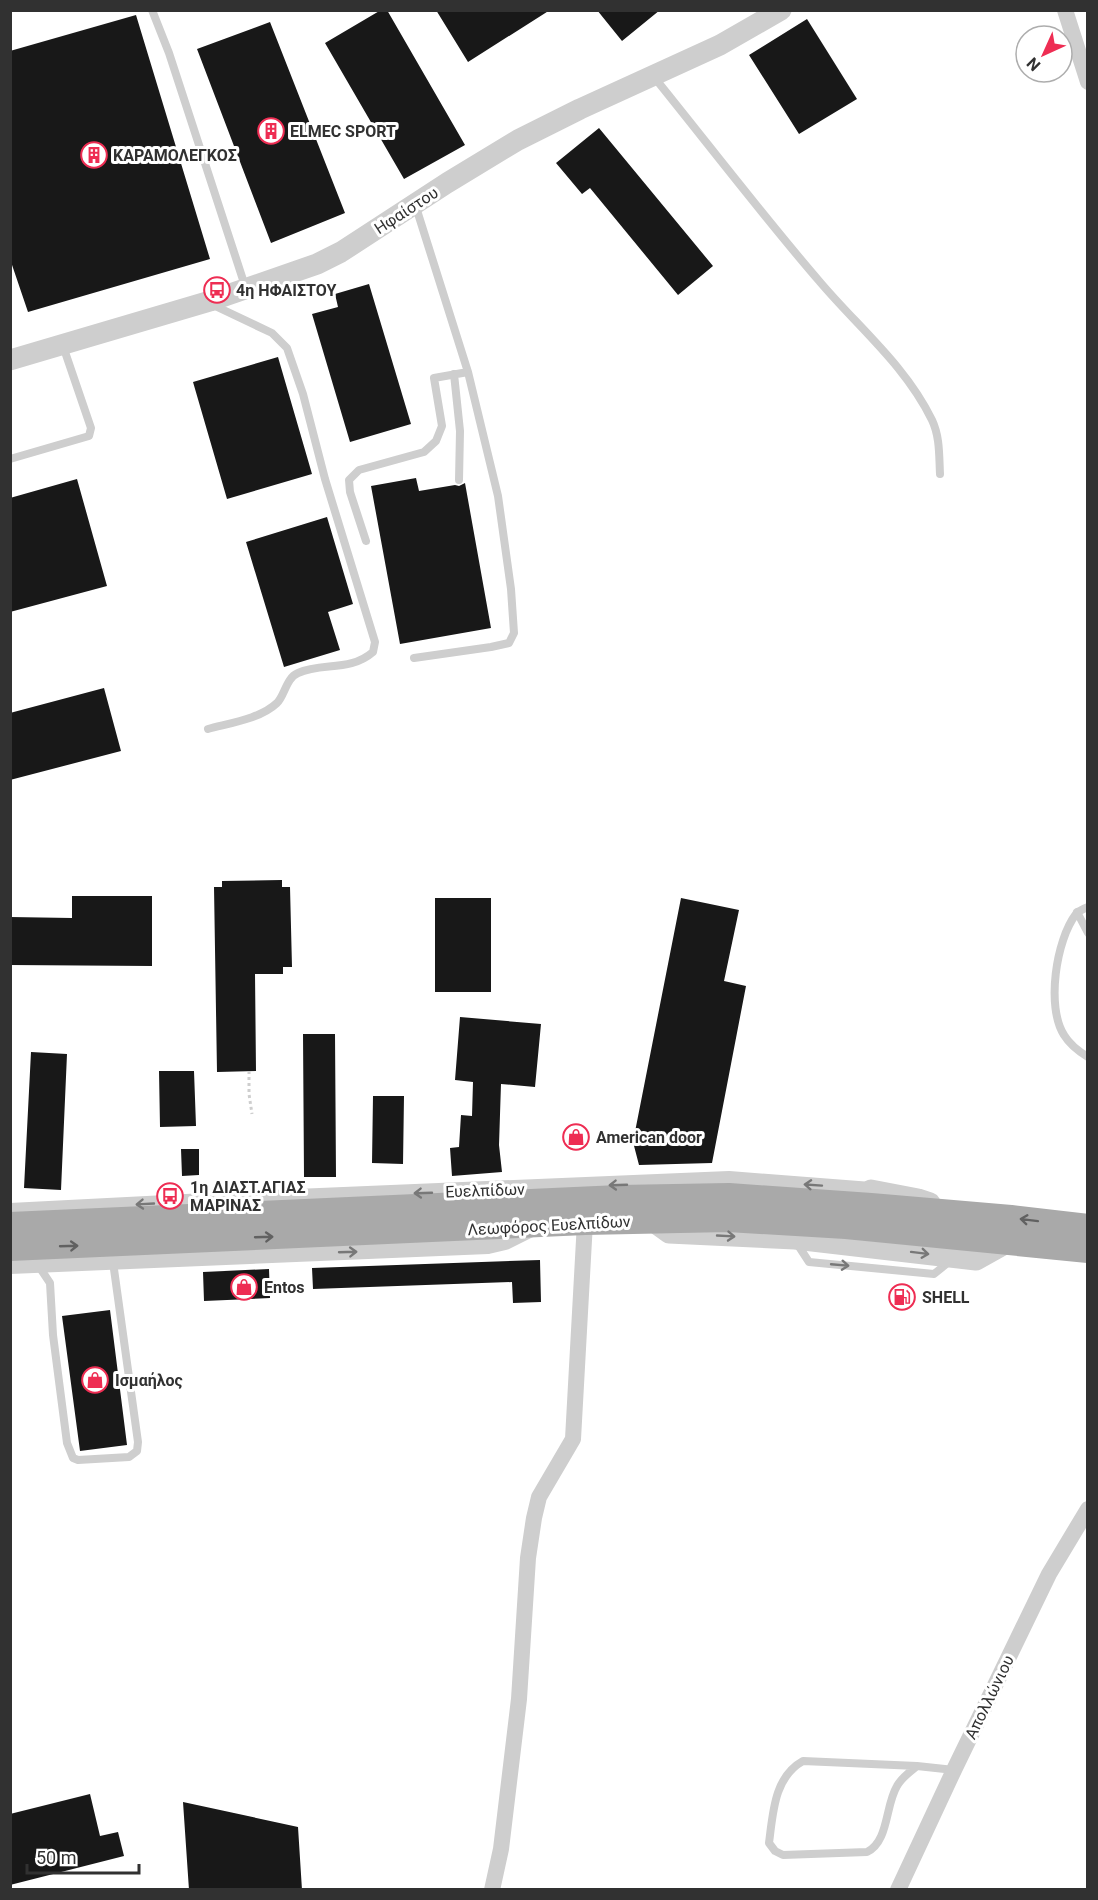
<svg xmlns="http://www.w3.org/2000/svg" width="1098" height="1900" font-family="Roboto,sans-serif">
<rect width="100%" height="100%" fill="#fff"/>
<path fill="#181818" d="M381,10H387L465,145L404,179L325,43Z
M436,10H550L468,62Z
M597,10H660L622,41Z
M136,15L210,259L28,312L10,259V51Z
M807,19L857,99L799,134L749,55Z
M270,22L345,213L271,243L197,49Z
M599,128L713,266L678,295L590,188L582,194L556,163Z
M369,284L411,424L350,442L312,314L338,307L335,294Z
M278,357L312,474L227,499L193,382Z
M416,478L419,491L455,485L459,486L465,483L491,628L400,644L371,486Z
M77,479L107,586L10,612V498Z
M327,517L353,604L328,612L340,650L284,667L246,542Z
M104,688L121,751L10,780V713Z
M282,880V887H290L292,967H283V974H255L256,1071L217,1072L214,887H222V881Z
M72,896H152V966L10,965V917L72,918Z
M435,898H491V992H435Z
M681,898L739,910L724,981L746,986L712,1163L639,1165L633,1142Z
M460,1017L541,1024L535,1087L501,1084L499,1145L502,1172L452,1176L450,1148L459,1147L461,1115L472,1116L473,1082L455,1080Z
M303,1034H335L336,1177H304Z
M31,1052L67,1054L61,1190L24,1188Z
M159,1071H194L196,1126L160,1127Z
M373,1096H404L403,1164L372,1163Z
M181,1149H199V1175L182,1176Z
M540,1260L541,1302L513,1303L512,1282L313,1289L312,1268Z
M269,1269L270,1298L204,1301L203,1272Z
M110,1310L127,1445L80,1451L62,1316Z
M90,1794L100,1836L118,1832L124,1856L10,1885V1814Z
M183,1802L298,1827L302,1890H189Z"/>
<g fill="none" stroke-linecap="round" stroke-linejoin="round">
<path stroke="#cecece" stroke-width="3" stroke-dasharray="3 3" stroke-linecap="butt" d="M249,1071V1094L252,1114"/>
<path stroke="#cecece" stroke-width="8" d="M152,10L169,53L246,289
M654,77C709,145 763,216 820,282C859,328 905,365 932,420C940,437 939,455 940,474
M454,374L460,431L459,480
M10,459L89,436L91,428L63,346
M366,541L350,492L349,480L359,470L424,452L436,441L442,426L434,378L468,372
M414,658L491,647L509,643L514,633L511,589L498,496L468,372L415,204
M208,729C230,723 260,719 277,703C285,695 286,678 298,673C322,662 350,672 373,652L375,642L325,479L303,394L287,348L272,333L213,305
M1088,907C1083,909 1079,911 1076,914C1056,940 1046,1007 1064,1035C1070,1045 1078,1051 1088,1057
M1077,912L1088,933
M796,1242L809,1262L934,1274L950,1261
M38,1265L50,1283L53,1335L67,1443L73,1458L78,1460L129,1457L137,1451L138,1442L113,1262
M917,1766L803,1761C774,1777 773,1813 769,1843L775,1851L783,1855L867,1852C889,1841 885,1806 897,1786C902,1777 910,1772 917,1766L954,1770"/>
<path stroke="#cecece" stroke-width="16" d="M1065,10L1088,82
M10,1211L225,1200L729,1179L871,1190V1202
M10,1266L488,1246L505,1242L533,1228
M492,1890L501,1849L519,1699L528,1558L534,1518L539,1497L573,1439L585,1222
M898,1890L954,1770L1049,1574L1088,1509"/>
<path stroke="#cecece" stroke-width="21" d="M10,360L210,301L317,264L341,252L447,183L518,140L580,109L720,45L781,10
M871,1190L918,1199L930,1203
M651,1220L669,1233L795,1239L976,1260L1010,1241"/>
<path stroke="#a9a9a9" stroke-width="26" d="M10,1225L619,1198L729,1196L871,1206L1011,1218L1088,1227
M10,1248L585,1222L728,1219L846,1226L1088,1250"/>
</g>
<defs><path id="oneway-shaft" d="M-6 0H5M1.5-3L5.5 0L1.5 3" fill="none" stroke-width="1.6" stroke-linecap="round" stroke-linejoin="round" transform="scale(1.5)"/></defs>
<g stroke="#787878">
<use href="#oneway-shaft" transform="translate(618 1185) rotate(178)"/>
<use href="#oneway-shaft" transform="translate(813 1185) rotate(-176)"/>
<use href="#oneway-shaft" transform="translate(423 1193) rotate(178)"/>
<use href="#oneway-shaft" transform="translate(145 1204) rotate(177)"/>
<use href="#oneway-shaft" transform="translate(726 1236) rotate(3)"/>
<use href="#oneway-shaft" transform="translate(348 1252) rotate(-2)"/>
<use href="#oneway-shaft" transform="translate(920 1253) rotate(7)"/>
<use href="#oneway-shaft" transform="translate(840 1265) rotate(5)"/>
</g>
<g stroke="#616161">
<use href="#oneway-shaft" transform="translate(1029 1220) rotate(-173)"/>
<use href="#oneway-shaft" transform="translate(264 1237) rotate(-2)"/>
<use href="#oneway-shaft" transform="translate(69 1246) rotate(-2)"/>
</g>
<defs>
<g id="building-ring" transform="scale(1.35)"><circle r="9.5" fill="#fff" stroke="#ee2d53" stroke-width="1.5"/><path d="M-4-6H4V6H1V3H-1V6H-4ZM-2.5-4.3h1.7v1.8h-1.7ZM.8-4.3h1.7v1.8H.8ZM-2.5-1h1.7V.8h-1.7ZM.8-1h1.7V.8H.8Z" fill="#ee2d53"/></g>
<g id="bus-ring" transform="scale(1.35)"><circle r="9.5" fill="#fff" stroke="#ee2d53" stroke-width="1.5"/><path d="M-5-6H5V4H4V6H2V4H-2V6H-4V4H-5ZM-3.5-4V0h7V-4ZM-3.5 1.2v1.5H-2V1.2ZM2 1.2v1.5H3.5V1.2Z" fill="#ee2d53"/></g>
<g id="shop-ring" transform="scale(1.35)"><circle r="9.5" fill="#fff" stroke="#ee2d53" stroke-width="1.5"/><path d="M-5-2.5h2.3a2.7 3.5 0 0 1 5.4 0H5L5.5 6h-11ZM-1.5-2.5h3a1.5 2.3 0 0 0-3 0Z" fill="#ee2d53"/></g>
<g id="fuel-ring" transform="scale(1.35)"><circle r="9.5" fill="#fff" stroke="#ee2d53" stroke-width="1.5"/><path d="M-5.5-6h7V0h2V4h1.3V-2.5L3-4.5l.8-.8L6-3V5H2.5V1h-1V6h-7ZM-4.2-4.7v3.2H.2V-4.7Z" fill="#ee2d53"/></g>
</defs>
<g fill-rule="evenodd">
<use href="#building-ring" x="271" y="131"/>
<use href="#building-ring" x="94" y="155"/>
<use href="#bus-ring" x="217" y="290"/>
<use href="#shop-ring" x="576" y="1137"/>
<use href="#bus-ring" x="170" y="1196"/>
<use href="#shop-ring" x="244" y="1287"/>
<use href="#fuel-ring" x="902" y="1297"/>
<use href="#shop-ring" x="95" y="1380"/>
</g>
<g text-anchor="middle" stroke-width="6" stroke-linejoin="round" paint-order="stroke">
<g font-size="16" font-weight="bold" fill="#313131" stroke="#fff" text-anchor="start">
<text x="290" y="137">ELMEC SPORT</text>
<text x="113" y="161">ΚΑΡΑΜΟΛΕΓΚΟΣ</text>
<text x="236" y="296">4η ΗΦΑΙΣΤΟΥ</text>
<text x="596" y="1143">American door</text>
<text x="190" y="1193">1η ΔΙΑΣΤ.ΑΓΙΑΣ<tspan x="190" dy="18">ΜΑΡΙΝΑΣ</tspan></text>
<text x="264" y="1293">Entos</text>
<text x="922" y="1303">SHELL</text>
<text x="115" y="1386">Ισμαήλος</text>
</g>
<g font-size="16" fill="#313131" stroke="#fff">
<text transform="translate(406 210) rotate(-33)" y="6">Ηφαίστου</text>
<text transform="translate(485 1190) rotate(-2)" y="6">Ευελπίδων</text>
<text transform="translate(549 1225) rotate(-3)" y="6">Λεωφόρος Ευελπίδων</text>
<text transform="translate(989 1697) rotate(-64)" y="6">Απολλώνιου</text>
</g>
</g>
<rect width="1098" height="1900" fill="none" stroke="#313131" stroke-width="24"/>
<g transform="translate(1044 54) rotate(225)"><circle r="28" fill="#ffffff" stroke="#adadad" stroke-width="1.5"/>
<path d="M0-4.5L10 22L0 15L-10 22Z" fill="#ee2d53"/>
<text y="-9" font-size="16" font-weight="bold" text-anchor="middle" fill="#313131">N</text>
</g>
<path d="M27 1864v9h112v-9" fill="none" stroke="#313131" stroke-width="3"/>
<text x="36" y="1864" font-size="18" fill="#313131" stroke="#ffffff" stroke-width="4.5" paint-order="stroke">50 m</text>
</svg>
